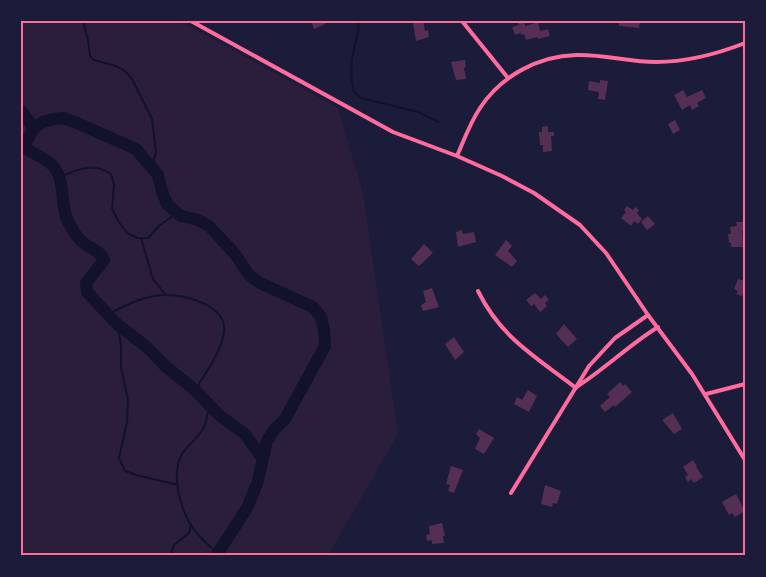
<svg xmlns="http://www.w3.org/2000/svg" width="766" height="577" font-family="Arial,sans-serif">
<rect width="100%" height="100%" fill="#1b1b3a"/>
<path fill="#2a1e3b" d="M21,21H180L338,108L363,193L398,434L328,556H21Z"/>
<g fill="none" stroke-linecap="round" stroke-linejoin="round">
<path stroke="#12122b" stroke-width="2" d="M83,21L88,40L90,56L94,60L116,66L125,71L132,79L152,119L156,152L152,167
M358,21C360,32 356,39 354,49C350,64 350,77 354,92L361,98L418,112L439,122
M59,177C78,170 92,161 111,174L114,185L112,208L118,221L127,233L137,238H148L160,225L178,213
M141,238L153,279L165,294
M110,313C127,305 145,295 165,295C185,294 228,306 224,332C221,353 206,372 195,390
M117,324L121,345V367L128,400L127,422L119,458L125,471L136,475L178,485
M209,404C208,412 207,420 204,427C200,436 188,445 182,454C172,472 178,500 187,518C193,532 207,543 217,553
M170,556L174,545L189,533L191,524"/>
<path stroke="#12122b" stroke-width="12" d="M21,111L34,128
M21,145L26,142L34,128L43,122L54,119L63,118L77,123L136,149L158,175L162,191L167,204L181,216L198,220L209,226L235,254L249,275L260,283L313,307L321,317L324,330L325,346L285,419L274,430L267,441L257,484L247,508L216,556
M21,146C31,152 43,157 51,164C68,180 58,207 70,225C73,230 77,237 81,241C89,248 100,250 104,260L86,283L87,292L117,324L148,348L164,365L195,390L219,415L245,434L262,458"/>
</g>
<path fill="#542f53" d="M311,21H324L325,24L314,29Z
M423,21L425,31L428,30L429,37L416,41L413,23Z
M520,21H524L525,26L538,22L540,31L548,29L550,36L538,39L537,37L526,40L524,34L521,35V33L515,35L512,27L519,25L518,22Z
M619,21H640L639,28L619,26Z
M465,60L466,67L464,68L466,79L456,80L451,62Z
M600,80L608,81L605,100L598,99L599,92L588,90L589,81L600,83Z
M683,90L687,97L702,90L706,98L697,103L699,106L692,110L690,105L682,110L674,95Z
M675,120L680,130L673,134L668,124Z
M548,126V132H554V136H551L552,151L543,152V145H540L539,132H542V127Z
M627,206L633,210L635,207L639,210L637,213L642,219L638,224L634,221L631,226L621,218L626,212L624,210Z
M648,216L655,224L647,230L641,222Z
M736,222H744V230H742L743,247H731V243H729L728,234H731L730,227L737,226Z
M462,230L463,234L474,232L476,242L458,247L456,232Z
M506,240L512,246L508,251L517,261L512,267L495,255Z
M424,244L433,253L419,266L411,259Z
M738,279L745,281V293H743L742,296L736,294L738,291L734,289Z
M432,288L439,307L423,311L421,305L426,302L423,291Z
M535,293L541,299L545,295L549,300L545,303L547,306L540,312L534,304L531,306L526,300Z
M564,324L577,339L568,347L556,334Z
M454,337L464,352L455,360L445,344Z
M620,382L623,386L625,384L632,392L615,407L614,405L605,412L600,406L610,397L607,394Z
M528,390L537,396L529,412L514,404L517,397L522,400Z
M673,413L682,429L674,434L662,420Z
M479,429L494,438L484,454L475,449L480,438L476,434Z
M693,460L697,466L696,467L703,477L694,483L691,479L688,482L685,477L688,475L683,467Z
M451,466L463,470L454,493L448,491L450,485L446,484Z
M545,485L561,491L557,504L553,503L552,507L541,504Z
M736,494L745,511L735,517L732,513L729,515L722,502Z
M442,523L445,536H443L444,543L432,544V540L427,541L426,535L430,534L429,526Z"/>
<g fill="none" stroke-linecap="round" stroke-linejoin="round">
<path stroke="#ff6b9d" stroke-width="4" d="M191,21L393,132L457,156L502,176L534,193L580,225L606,253L648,315L692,374L745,460
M462,21L508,78
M457,156C464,140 470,123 480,108C501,76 538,56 576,55C603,54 629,62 656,62C686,62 717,54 745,43
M478,291C501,338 536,357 576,388
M578,386C606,368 629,345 658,327
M706,394L745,384
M511,493L589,366L615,338L648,315"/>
</g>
<rect width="766" height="577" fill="none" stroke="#1b1b3a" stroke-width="45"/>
<rect x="22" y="22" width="722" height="532" fill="none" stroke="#ff6b9d" stroke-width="2"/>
</svg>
